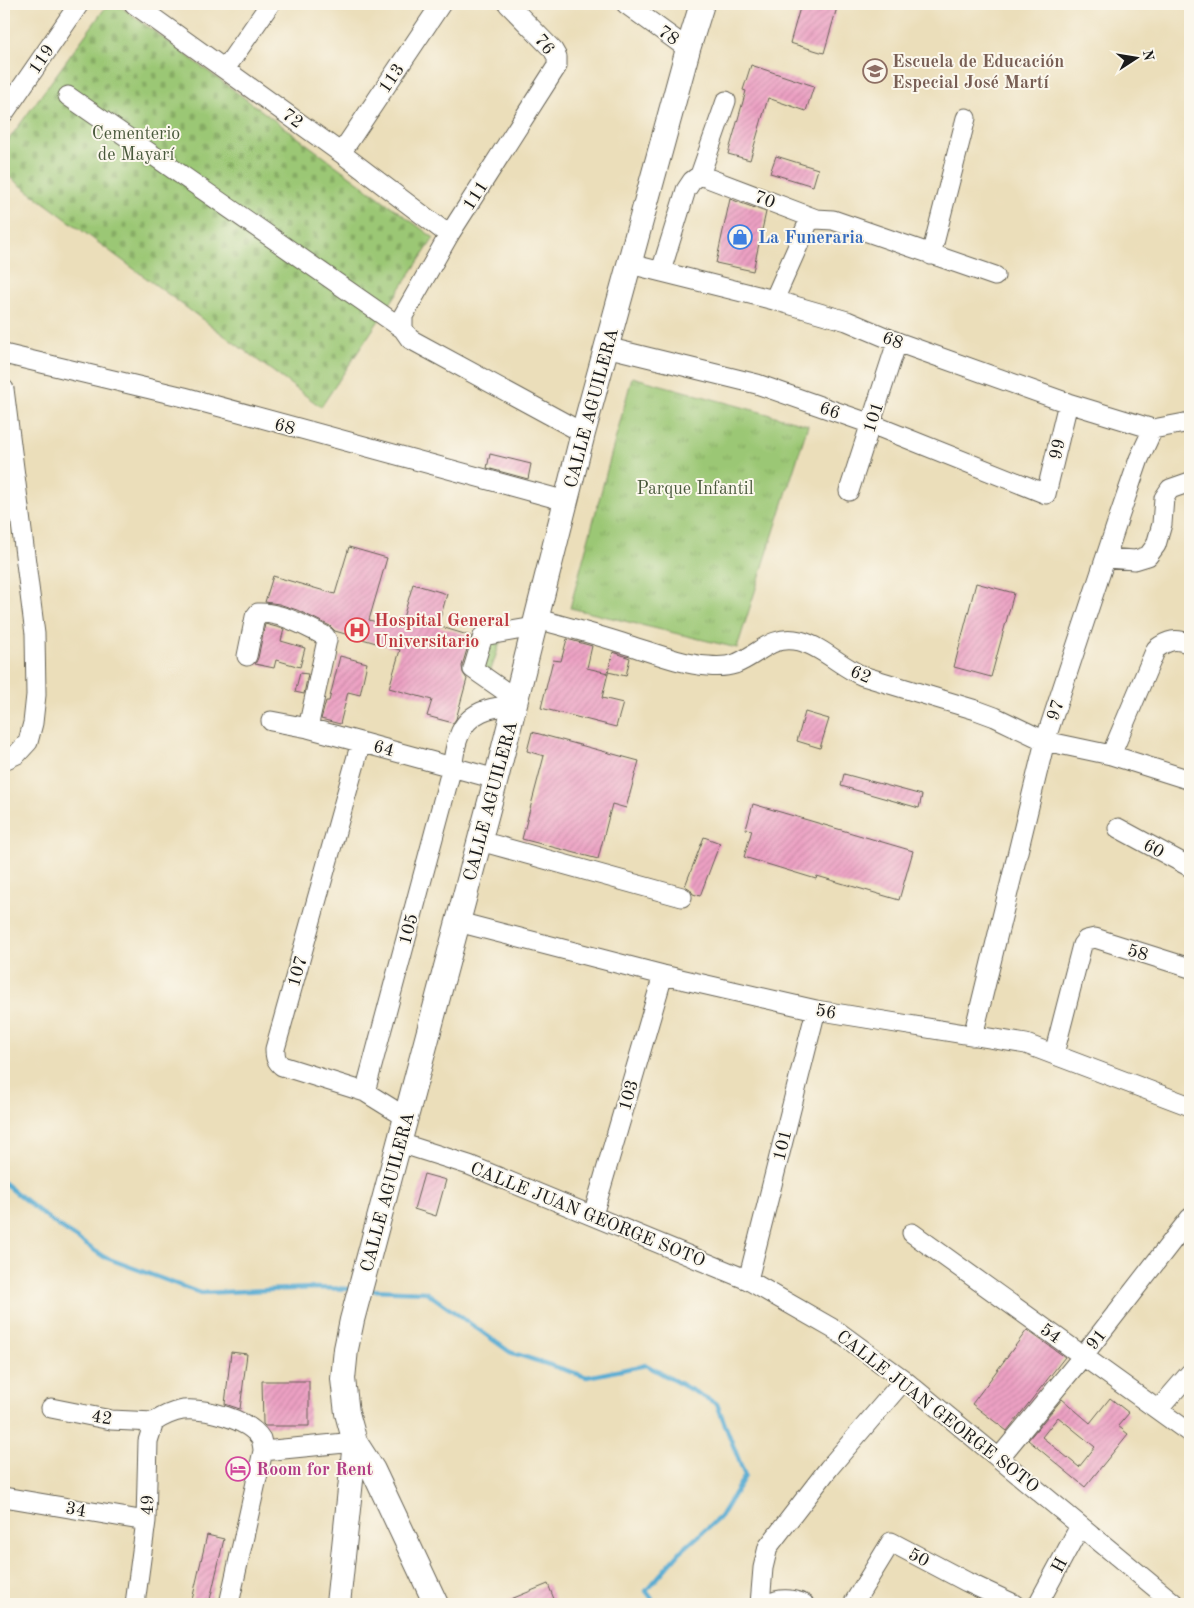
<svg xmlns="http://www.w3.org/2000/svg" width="1194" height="1608" font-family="'Old Standard TT',serif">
<defs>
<pattern id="grass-dots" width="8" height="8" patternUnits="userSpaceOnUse" patternTransform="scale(1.25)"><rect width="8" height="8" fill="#9bc774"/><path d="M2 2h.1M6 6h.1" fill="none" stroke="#85aa64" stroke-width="1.8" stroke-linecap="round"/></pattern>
<pattern id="cemetery-stones" width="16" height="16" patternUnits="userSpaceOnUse" patternTransform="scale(1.25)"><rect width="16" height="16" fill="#9bc774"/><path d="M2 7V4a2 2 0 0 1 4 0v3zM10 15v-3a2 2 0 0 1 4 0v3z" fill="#85aa64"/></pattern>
<pattern id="park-tufts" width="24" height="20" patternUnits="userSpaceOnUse" patternTransform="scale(1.25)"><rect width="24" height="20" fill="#9bc774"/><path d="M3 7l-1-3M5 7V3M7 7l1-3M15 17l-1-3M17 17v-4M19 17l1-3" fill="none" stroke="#85aa64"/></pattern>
<pattern id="building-hatch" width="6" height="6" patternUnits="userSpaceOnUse" patternTransform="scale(1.25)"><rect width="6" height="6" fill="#eca0c3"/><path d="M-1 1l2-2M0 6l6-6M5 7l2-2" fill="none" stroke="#ca89a7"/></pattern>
</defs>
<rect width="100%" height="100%" fill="#fbf7ec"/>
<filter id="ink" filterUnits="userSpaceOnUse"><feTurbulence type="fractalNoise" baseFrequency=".02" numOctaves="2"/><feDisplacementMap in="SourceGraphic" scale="10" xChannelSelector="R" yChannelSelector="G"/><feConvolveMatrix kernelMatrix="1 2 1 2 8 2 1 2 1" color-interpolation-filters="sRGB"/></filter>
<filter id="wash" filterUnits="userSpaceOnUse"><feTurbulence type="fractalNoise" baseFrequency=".0096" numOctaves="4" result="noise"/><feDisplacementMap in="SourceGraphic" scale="20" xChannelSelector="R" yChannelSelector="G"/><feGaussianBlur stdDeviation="1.12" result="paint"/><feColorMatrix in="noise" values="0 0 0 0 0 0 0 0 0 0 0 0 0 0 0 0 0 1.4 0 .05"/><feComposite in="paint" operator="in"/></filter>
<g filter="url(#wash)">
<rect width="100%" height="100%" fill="#ebdeba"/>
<path fill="url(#grass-dots)" stroke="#5c7248" d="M501,640L490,673L478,667L485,643Z"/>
<path fill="url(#cemetery-stones)" stroke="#5c7248" d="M108,4H117L434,238L321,407L4,173V146Z"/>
<path fill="url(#park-tufts)" stroke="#5c7248" d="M632,377L808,425L737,648L570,608Z"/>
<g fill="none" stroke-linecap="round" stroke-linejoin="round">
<path stroke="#57abd2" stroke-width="4.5" d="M4,1183L50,1220L104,1257L200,1293L313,1288L353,1289
M369,1290L426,1292L510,1352L587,1377L646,1365L717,1404L745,1476L720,1517L680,1552L646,1591L656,1604"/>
</g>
<g id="blocks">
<path fill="url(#building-hatch)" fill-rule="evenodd" d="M801,4H838L824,53L790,43Z
M751,65L814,86L806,111L768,98L750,160L728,154L746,91L743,90Z
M776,156L818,169L813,186L770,173Z
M730,199L766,212L753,271L716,263Z
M490,454L531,464L528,479L487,468Z
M349,547L387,558L369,620L400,628L413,584L447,594L438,626L471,636L462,666L463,673L467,679L456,719L453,723L427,716L432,700L389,688L400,650L335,631L330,626L297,610L279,604L265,602L273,576L335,594Z
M976,583L1014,593L991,677L954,667Z
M265,624L284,629L281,641L305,648L300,667L276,660L274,668L255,664L258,658Z
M567,639L592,646L587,668L608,673L602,698L623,703L616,727L541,708L553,660L561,661Z
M613,652L630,658L626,676L608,672Z
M340,656L367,663L360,695L348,692L340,724L321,719L326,701H329Z
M300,673L308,674L304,694L295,692Z
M805,712L829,719L820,748L797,741Z
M532,732L639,761L626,808L612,804L598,859L522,839L544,756L527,751Z
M844,774L922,795L919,808L841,786Z
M753,804L913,851L899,900L817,876L816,879L744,857L752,830L746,829Z
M704,837L720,843L700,896L693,894L690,889L685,886Z
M424,1174L446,1180L436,1216L414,1209Z
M1027,1330L1065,1357L1007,1431L972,1404Z
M231,1352L247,1354L240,1409L225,1404Z
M262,1381H309V1426H265L263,1424Z
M1110,1398L1129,1413L1118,1426L1128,1434L1085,1487L1028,1440L1062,1399L1090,1423ZM1058,1417L1095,1447L1079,1467L1042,1437Z
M207,1535L224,1539L209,1604L192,1600Z
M548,1584L556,1604H499Z"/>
</g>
</g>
<g filter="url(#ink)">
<use href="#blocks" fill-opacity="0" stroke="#646053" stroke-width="1"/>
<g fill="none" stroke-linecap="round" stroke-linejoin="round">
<g stroke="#646053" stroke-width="21">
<path id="minor" d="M134,4L341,153L449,235
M626,4L688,49
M225,69L270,4
M68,96L403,329L410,339L583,433
M4,113L79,4
M341,153L441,4
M700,175L726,101
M931,255L966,118
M630,264L774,300L847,321L897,342L1068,403L1153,429L1190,422
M661,271L686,190L692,181L700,175L816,219L833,220L995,276
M774,300L809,221L816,219
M403,329V316L449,235L557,66V57L553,50L508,4
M606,347L757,384L871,424L1046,494L1068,403
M4,354L184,397L566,501
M4,389L35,634L36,695L33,723L28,742L17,754L4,760
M849,491L897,342
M1106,558L1135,560L1148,556L1156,545L1162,524L1164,498L1170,489L1190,482
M537,619C567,627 598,635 628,645C654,653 681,664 708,666C717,667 726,667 735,664C759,655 771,634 800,641C823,647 841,667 863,676L976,710L995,717L1045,741L1111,755L1190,780
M247,656L255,617L258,613C282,612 304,626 325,636L327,640L308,728
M516,699L473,669L483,636L534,627
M271,721L308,728L496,779
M361,742L275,1049C275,1057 276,1061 282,1066L365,1092L407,1118
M1111,755L1156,649C1168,640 1176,638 1190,644
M1118,828L1190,867
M480,841L682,897
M458,922L663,975L816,1010L1026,1044L1190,1106
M973,1036L1045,741L1119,517L1139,459L1153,429
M1054,1054L1082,945L1086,940L1095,938L1190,968
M365,1092L452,767C454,757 455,745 459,736C467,713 492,704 514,708
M400,1143L469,1165L748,1280L837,1331L904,1380L1175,1604
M593,1215L663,975
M912,1233L1190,1433
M748,1280L816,1010
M51,1408L111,1420L154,1422
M1158,1410L1190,1373
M263,1451L355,1442
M999,1458L1083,1356L1190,1218
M4,1497L146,1521
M135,1604L146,1521L148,1441L154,1422C163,1416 172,1412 183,1410C205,1408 249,1419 261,1439C262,1443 263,1447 263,1451L229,1604
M760,1604L763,1568L768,1547L829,1468L904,1380
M769,1604C780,1598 792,1599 804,1604
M853,1604L891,1542L967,1582L1014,1604
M1038,1604L1080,1526"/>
</g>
<g stroke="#646053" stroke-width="26">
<path id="major" d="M355,1442L373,1470L436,1604
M338,1604L355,1442L347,1413L343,1379L346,1349L352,1320L496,779L583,433L688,49L702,4"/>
</g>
<use href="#minor" stroke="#fff" stroke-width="19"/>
<use href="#major" stroke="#fff" stroke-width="24"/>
</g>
</g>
<defs>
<g id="school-ring" transform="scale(1.25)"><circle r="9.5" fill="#fbf7ec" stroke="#8d6e63" stroke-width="1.5"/><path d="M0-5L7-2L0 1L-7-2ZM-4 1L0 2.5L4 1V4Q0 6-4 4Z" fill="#8d6e63"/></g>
<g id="shop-ring" transform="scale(1.25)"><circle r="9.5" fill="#fbf7ec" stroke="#3f7fe0" stroke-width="1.5"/><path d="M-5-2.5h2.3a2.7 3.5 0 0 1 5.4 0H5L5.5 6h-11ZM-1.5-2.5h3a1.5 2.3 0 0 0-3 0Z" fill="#3f7fe0"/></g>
<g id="hospital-ring" transform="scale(1.25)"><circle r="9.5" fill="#fbf7ec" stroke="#e0444e" stroke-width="1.5"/><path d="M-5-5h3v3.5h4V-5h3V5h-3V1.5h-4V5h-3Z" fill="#e0444e"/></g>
<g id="hotel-ring" transform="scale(1.25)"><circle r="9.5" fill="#fbf7ec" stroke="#d1479c" stroke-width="1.5"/><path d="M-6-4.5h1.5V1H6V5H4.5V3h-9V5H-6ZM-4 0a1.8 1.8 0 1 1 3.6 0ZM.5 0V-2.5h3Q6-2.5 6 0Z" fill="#d1479c"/></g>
</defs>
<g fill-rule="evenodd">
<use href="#school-ring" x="875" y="71"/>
<use href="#shop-ring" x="740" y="237"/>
<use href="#hospital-ring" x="357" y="630"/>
<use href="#hotel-ring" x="238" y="1469"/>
</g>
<g text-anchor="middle" stroke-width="4" stroke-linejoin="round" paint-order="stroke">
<g font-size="18" fill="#1c1c1c" stroke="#fbf7ec">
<text transform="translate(669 35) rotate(36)" y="6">78</text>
<text transform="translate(545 44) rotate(52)" y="6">76</text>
<text transform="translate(41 59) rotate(-56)" y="6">119</text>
<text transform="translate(391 78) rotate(-56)" y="6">113</text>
<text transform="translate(293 118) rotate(36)" y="6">72</text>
<text transform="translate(475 195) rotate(-57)" y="6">111</text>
<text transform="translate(765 199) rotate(20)" y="6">70</text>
<text transform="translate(893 340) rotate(21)" y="6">68</text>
<text transform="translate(591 408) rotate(-75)" y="6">CALLE AGUILERA</text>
<text transform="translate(830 410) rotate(19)" y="6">66</text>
<text transform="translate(873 417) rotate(-72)" y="6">101</text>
<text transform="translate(285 426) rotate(16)" y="6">68</text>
<text transform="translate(1057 449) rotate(-77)" y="6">99</text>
<text transform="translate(861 674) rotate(23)" y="6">62</text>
<text transform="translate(1055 710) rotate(-72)" y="6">97</text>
<text transform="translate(384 748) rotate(15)" y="6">64</text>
<text transform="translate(490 801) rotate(-75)" y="6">CALLE AGUILERA</text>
<text transform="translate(1154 848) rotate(29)" y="6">60</text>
<text transform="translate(408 929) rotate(-75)" y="6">105</text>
<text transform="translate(1138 952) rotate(17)" y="6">58</text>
<text transform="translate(297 971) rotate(-74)" y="6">107</text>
<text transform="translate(826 1011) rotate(10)" y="6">56</text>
<text transform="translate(628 1095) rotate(-74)" y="6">103</text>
<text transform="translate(782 1145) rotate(-76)" y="6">101</text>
<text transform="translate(387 1192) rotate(-75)" y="6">CALLE AGUILERA</text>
<text transform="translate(588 1214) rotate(22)" y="6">CALLE JUAN GEORGE SOTO</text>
<text transform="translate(1051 1333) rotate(36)" y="6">54</text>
<text transform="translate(1096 1339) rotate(-52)" y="6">91</text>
<text transform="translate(938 1411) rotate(38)" y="6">CALLE JUAN GEORGE SOTO</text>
<text transform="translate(102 1417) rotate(9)" y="6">42</text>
<text transform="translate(147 1505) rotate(-88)" y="6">49</text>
<text transform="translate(76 1509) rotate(10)" y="6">34</text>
<text transform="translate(919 1557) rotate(28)" y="6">50</text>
<text transform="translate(1059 1565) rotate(-62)" y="6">H</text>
</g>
<g font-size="18" font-weight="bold" fill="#785e54" stroke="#fbf7ec" text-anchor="start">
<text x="892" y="67">Escuela de Educación<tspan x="892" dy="21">Especial José Martí</tspan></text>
</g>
<g font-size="18" fill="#48583b" stroke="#fbf7ec">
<text x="136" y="139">Cementerio<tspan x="136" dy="21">de Mayarí</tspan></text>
<text x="695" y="494">Parque Infantil</text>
</g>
<g font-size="18" font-weight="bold" fill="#366cbe" stroke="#fbf7ec" text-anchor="start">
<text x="758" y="243">La Funeraria</text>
</g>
<g font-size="18" font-weight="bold" fill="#be3a42" stroke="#fbf7ec" text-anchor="start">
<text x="374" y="626">Hospital General<tspan x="374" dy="21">Universitario</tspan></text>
</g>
<g font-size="18" font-weight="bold" fill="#b23c85" stroke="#fbf7ec" text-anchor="start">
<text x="256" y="1475">Room for Rent</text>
</g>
</g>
<rect width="1194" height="1608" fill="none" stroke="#fbf7ec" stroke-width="20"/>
<g transform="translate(1136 58) rotate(78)" stroke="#fbf7ec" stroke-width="4" paint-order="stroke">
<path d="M0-4L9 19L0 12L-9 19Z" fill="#1c1c1c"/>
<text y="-8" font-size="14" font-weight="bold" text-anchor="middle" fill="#1c1c1c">N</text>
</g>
</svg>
